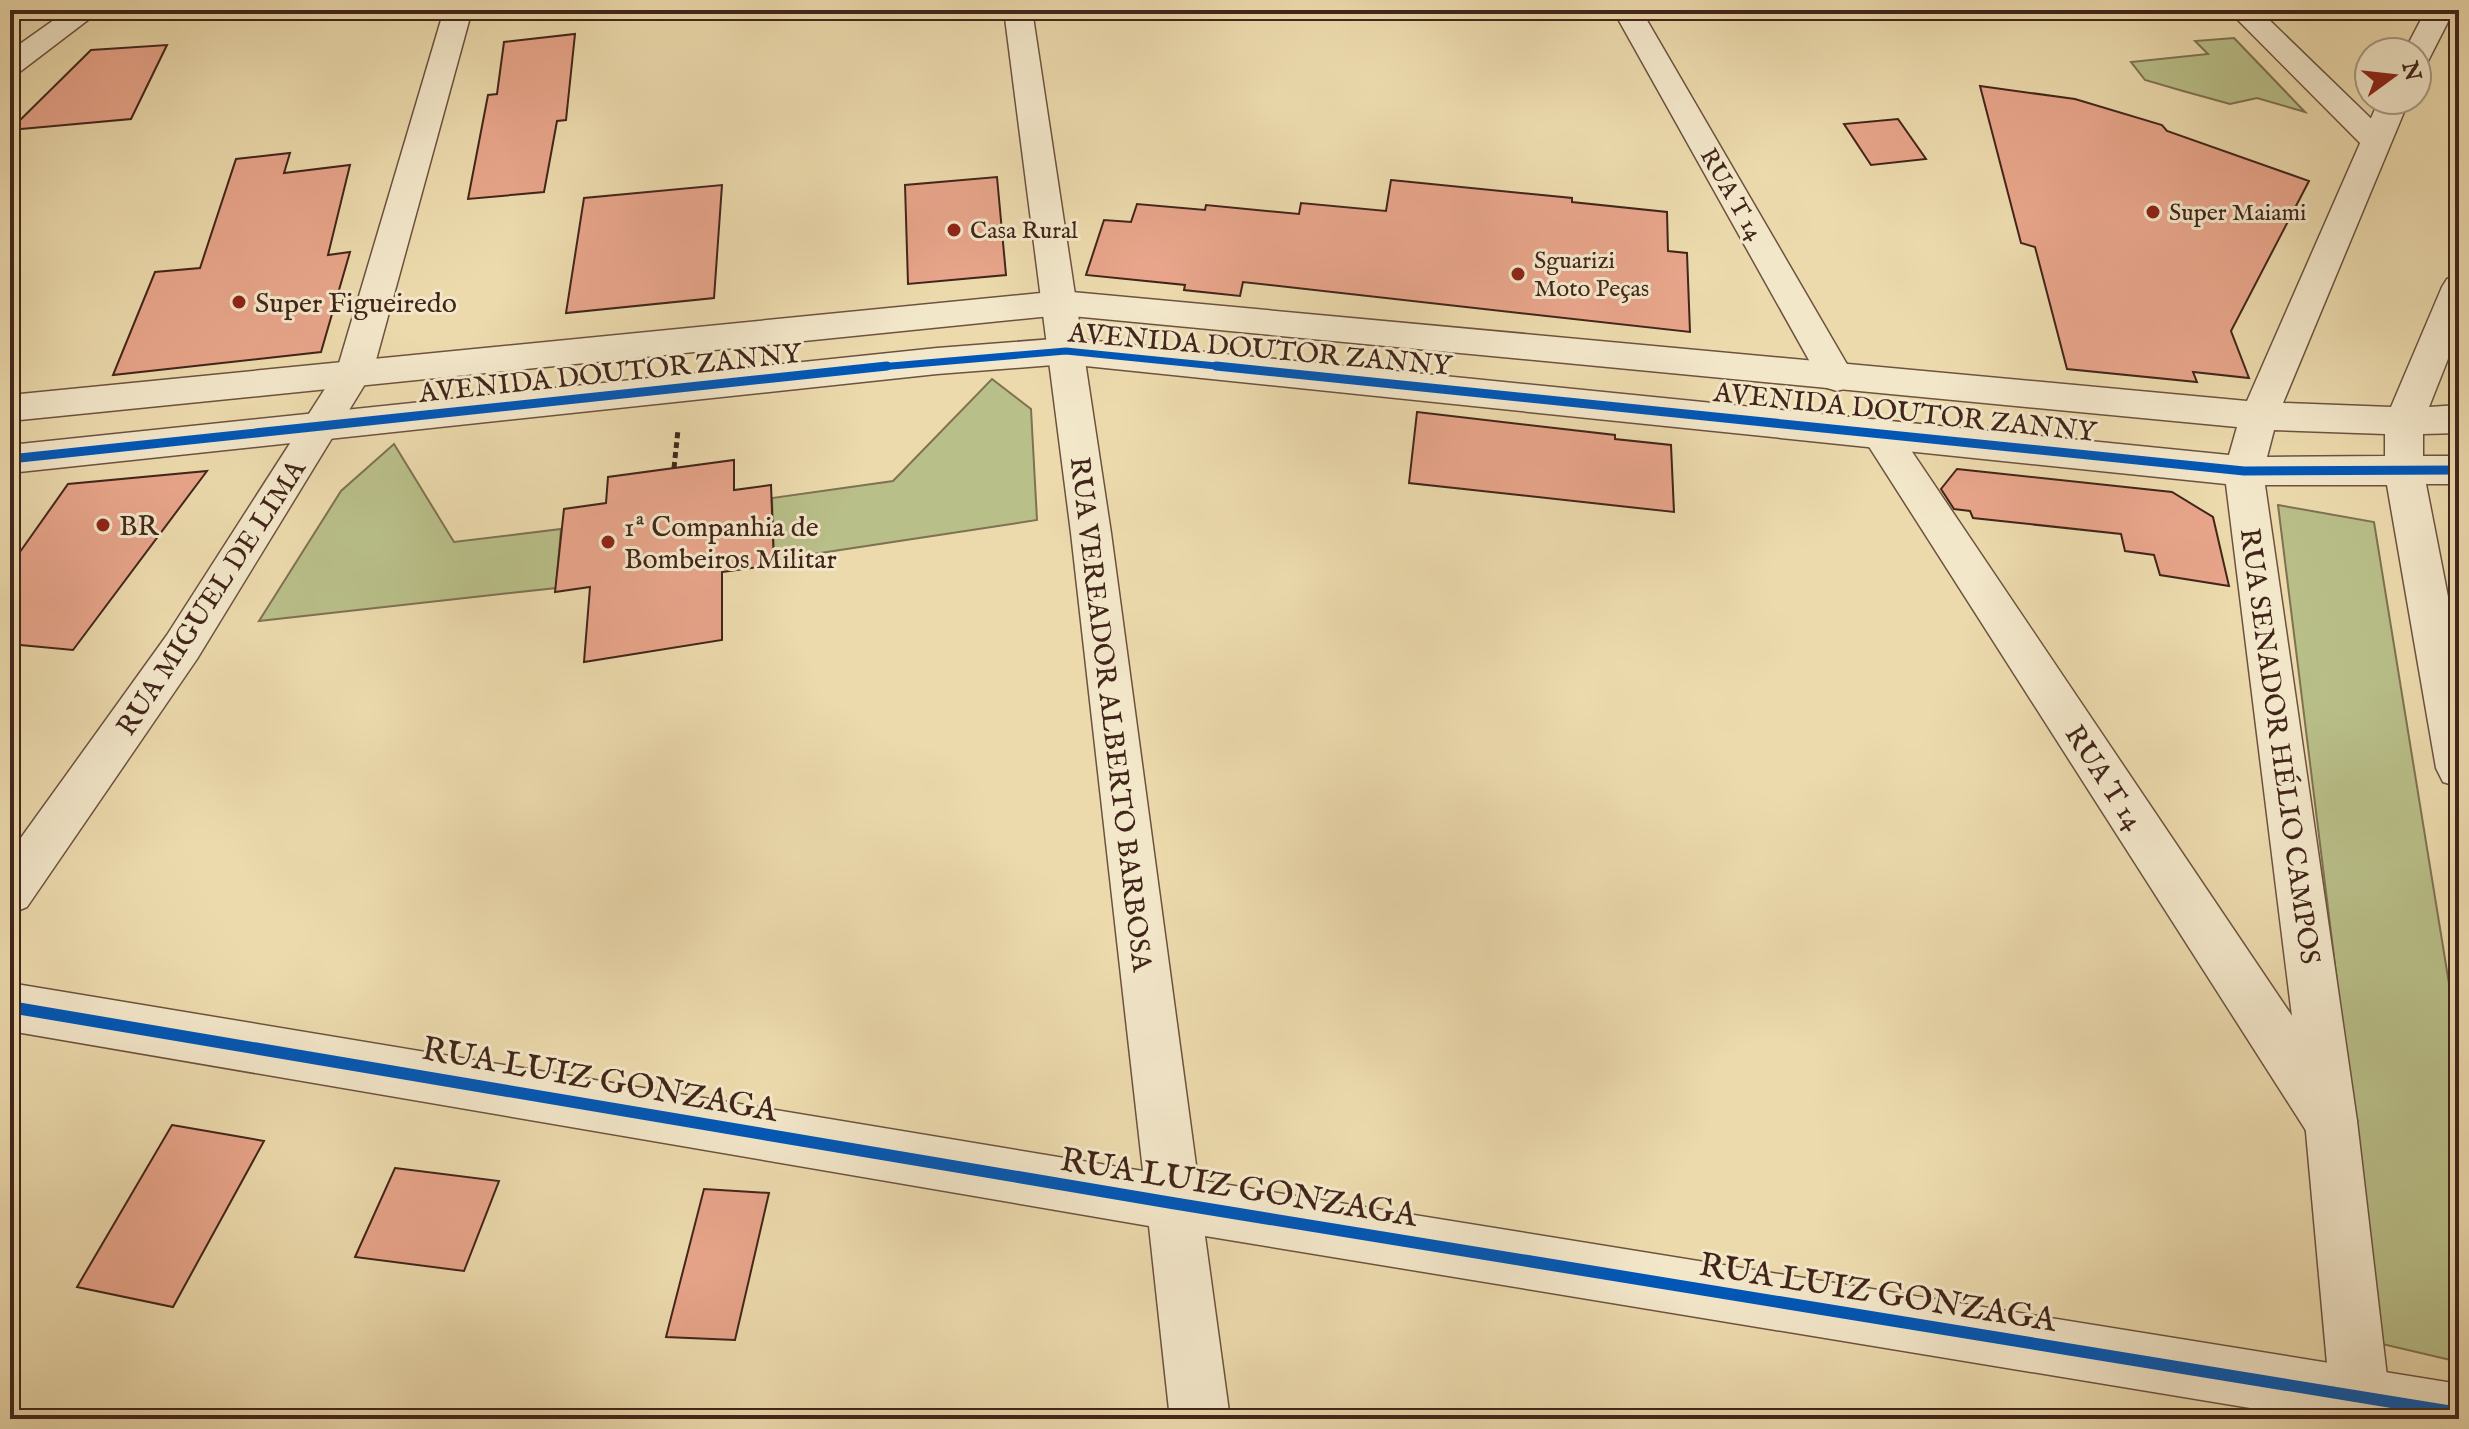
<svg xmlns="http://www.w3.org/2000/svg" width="2469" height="1429" font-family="'IM FELL English',serif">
<rect width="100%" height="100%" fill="#ecdaad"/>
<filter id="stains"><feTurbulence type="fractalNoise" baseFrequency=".0025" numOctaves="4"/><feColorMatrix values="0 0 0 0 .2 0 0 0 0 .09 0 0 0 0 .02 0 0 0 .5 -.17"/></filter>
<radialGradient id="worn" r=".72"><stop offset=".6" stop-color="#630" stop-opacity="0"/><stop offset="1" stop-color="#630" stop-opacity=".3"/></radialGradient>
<path fill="#b9bf89" stroke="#7e7252" stroke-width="2" d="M2234,38L2305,112L2257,98L2230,104L2183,91L2145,80L2131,62L2208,54L2195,41Z
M992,379L1031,409L1037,520L774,560L772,498L893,481Z
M394,444L454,542L561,529L556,588L259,621L341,491Z
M2278,505L2374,522L2459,1045V1362L2382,1344Z"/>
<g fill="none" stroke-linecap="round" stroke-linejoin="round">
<path fill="#787d76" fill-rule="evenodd" d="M24,10H36L10,28V20Z"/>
</g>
<path fill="#e8a58b" stroke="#42251a" stroke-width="2" d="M575,34L566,120L557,121L544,192L468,199L488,95L497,94L504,42Z
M167,45L131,119L10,130L91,50Z
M1980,86L2075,99L2162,125L2167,131L2309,181L2231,331L2249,378L2193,372L2197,382L2067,369L2035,247L2021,243Z
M1898,119L1926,159L1871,165L1844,124Z
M290,153L284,173L350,165L328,255L350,252L321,352L113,375L155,272L200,268L236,159Z
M997,177L1006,275L908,284L905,185Z
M1391,180L1572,198V202L1667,212L1668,251L1687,253L1690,332L1243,282L1240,296L1184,290L1185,285L1086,275L1104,220L1131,222L1137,204L1205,210L1206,205L1299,214L1301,203L1386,211Z
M722,185L714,298L566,313L584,198Z
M1417,412L1615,435V439L1671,445L1674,512L1409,483Z
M734,460V490L771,485L774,565L722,572V640L584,662L590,587L555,592L564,509L606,503L608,477Z
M1957,469L2172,492L2213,517L2229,586L2160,575L2154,555L2125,551L2121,534L1973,518L1970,511L1954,509L1941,489Z
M207,471L73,650L10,644V566L68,484Z
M172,1125L264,1141L173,1307L77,1287Z
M395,1168L499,1181L464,1271L355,1257Z
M704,1189L769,1193L735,1340L666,1337Z"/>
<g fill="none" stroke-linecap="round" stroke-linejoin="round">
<g stroke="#6c523f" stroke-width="3">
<path id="minor" d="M444,10H472L373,371L197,659L27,907L10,914V853L167,635L337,370Z
M1004,10H1032L1111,533L1198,1180L2459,1384V1419H2317L1205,1236L1230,1419H1170L1149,1226L10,1031V983L1143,1171L1071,533Z
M1613,10H1641L1855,378L1850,387L1837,391L1824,387Z
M2228,10H2259L2386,133L2391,140L2386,147L2375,150L2364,147Z
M1879,418L1892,422L2350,1102L2357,1121L2350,1140L2331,1147L2312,1140L1866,442L1860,432L1866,422Z"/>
</g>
<g stroke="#6c523f" stroke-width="3">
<path id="tertiary" d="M68,10H101L21,71L10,74V51Z
M2426,10H2454L2428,61L2417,64V52H2404Z
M2379,100H2409L2283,403L2391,407L2442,287L2447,279L2459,275V331L2429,407L2459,405V433L2423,434V456H2459V484H2426L2459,653V787L2443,782L2436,768L2387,485H2265L2357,1121L2392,1419H2332L2305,1121L2226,484L1066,364L937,374L10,473V445L937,348L1066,338L2229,455L2237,427L1061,315L10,421V395L1061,291L2247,401ZM2274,430L2385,434V456L2267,457Z"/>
</g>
<path stroke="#42251a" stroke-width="5" stroke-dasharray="6 4" stroke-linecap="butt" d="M674,468L678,430"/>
<use href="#minor" fill="#f3e7ca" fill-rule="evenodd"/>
<use href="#tertiary" fill="#f3e7ca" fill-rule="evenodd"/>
<g stroke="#f3e7ca" stroke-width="11">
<path id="cycleway-far2" d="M868,368L1066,351L1236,368"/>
</g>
<g stroke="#f3e7ca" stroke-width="14">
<path id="cycleway-far1" d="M1216,366L2244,471L2459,470
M10,459L887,366"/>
</g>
<g stroke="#f3e7ca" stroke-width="17">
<path id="cycleway" d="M10,1007L1172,1203L2459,1413"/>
</g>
<use href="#cycleway-far2" stroke="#0057b8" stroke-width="7"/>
<use href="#cycleway-far1" stroke="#0057b8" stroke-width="9"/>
<use href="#cycleway" stroke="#0057b8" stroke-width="12"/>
</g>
<g fill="#8f2418" stroke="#f3e7ca" stroke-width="3">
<circle cx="2153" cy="212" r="8"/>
<circle cx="954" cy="230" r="8"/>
<circle cx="1518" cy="274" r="8"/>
<circle cx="239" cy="302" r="8"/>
<circle cx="103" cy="525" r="8"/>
<circle cx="608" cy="542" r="8"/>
</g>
<g text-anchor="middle" stroke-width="6" stroke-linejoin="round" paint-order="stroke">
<g font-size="24" fill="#42251a" stroke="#f3e7ca">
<text transform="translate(1732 194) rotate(60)" y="8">RUA T 14</text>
</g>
<g font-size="24" fill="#42251a" stroke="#f3e7ca" text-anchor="start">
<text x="2169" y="220">Super Maiami</text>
<text x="970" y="238">Casa Rural</text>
<text x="1534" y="268">Sguarizi<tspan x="1534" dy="28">Moto Peças</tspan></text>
</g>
<g font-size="28" fill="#42251a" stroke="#f3e7ca" text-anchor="start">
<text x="255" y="312">Super Figueiredo</text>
<text x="119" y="535">BR</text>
<text x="624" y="536">1ª Companhia de<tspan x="624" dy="32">Bombeiros Militar</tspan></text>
</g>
<g font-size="28" fill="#42251a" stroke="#f3e7ca">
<text transform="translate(1260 348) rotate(5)" y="10">AVENIDA DOUTOR ZANNY</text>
<text transform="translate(610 372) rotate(-6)" y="10">AVENIDA DOUTOR ZANNY</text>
<text transform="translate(1905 411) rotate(6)" y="10">AVENIDA DOUTOR ZANNY</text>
<text transform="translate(210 597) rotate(-57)" y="10">RUA MIGUEL DE LIMA</text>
<text transform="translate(1112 714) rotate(83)" y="10">RUA VEREADOR ALBERTO BARBOSA</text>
<text transform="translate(2281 746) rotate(82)" y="10">RUA SENADOR HÉLIO CAMPOS</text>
<text transform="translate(2105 777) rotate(57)" y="10">RUA T 14</text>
</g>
<g font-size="34" fill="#42251a" stroke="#f3e7ca">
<text transform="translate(600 1078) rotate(10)" y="12">RUA LUIZ GONZAGA</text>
<text transform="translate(1239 1186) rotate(9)" y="12">RUA LUIZ GONZAGA</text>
<text transform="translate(1878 1291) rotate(9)" y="12">RUA LUIZ GONZAGA</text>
</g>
</g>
<rect width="2469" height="1429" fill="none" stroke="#ecdaad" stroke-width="40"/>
<rect x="12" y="12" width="2445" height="1405" fill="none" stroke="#42251a" stroke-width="4"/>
<rect x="20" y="20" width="2429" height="1389" fill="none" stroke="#42251a" stroke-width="2"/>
<g transform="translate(2393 76) rotate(75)"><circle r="38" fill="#f3e7ca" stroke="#ac9984" stroke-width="2"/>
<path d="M0-6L14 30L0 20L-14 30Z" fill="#8f2418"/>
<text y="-12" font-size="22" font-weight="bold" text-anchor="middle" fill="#42251a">N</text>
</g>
<rect width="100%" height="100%" filter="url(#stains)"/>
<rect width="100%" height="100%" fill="url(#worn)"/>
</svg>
